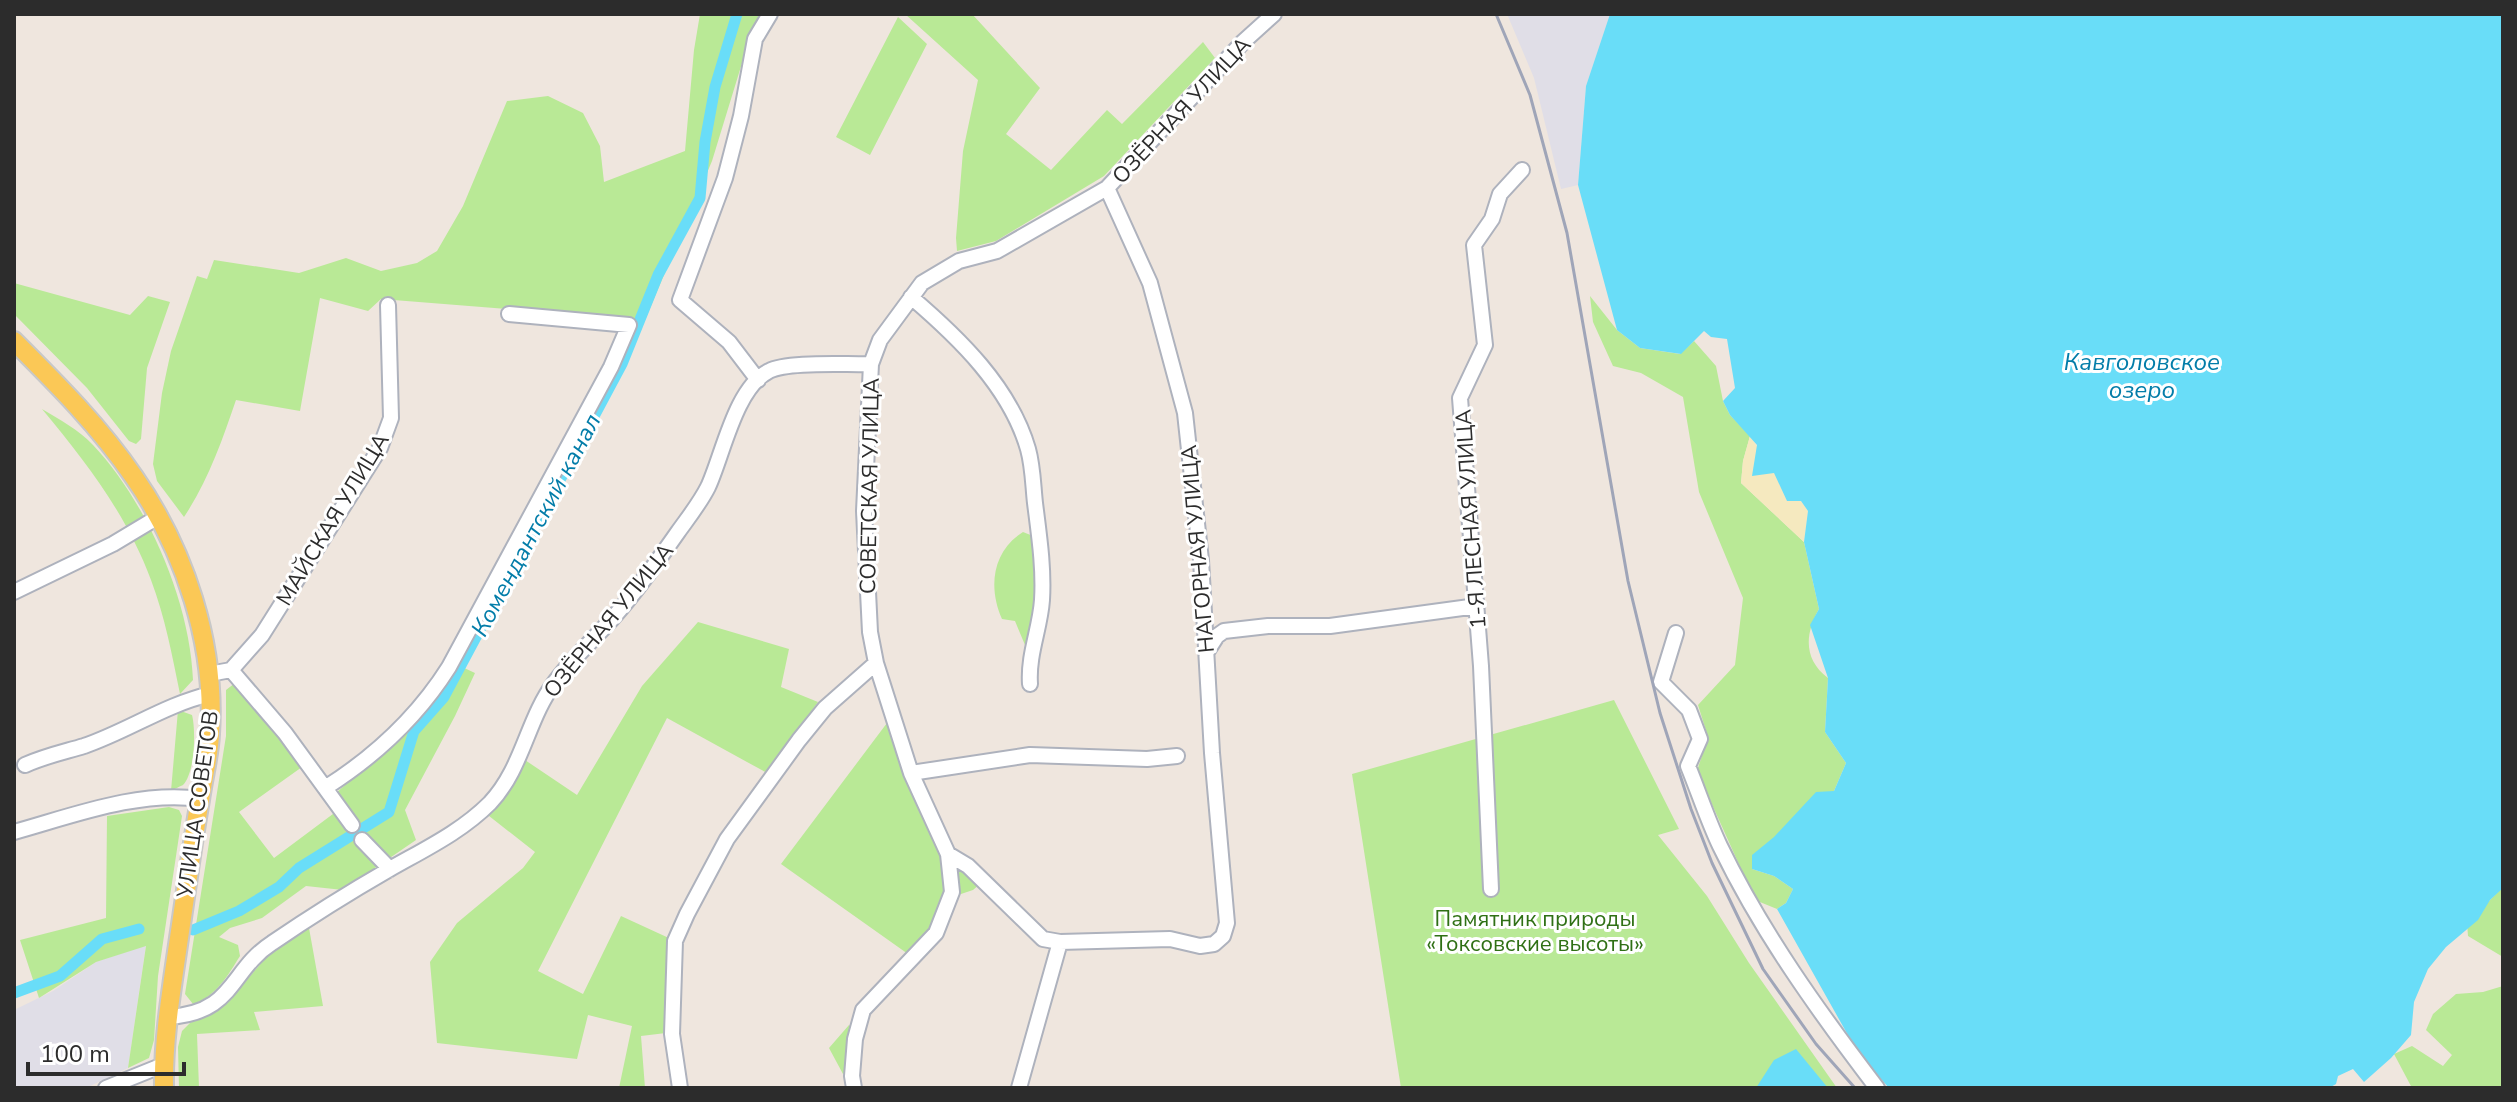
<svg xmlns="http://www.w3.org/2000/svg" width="2517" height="1102" font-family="'Nunito Sans',sans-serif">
<rect width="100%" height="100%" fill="#efe6de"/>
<path fill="#e0dee7" d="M1507,14H1610L1586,86L1578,185L1561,189L1534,78Z
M146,945L128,1068L86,1088H14V1010L53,991L96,962Z"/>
<path fill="#b9e996" d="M700,14H764L750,37L712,161L645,320L381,299L368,311L320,298L300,411L236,400C222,441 208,481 184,517L157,481L153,464L162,393L171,351L197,276L207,279L214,260L299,273L346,258L381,271L417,263L437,251L463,206L507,101L548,96L583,113L600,146L604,182L685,151L694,50Z
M905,14H972L1040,88L1006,134L1051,170L1107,110L1122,124L1203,42L1215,58L1104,176L996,241L957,251L956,238L963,151L978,80Z
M898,17L927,44L870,155L836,137Z
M14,283L130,315L148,296L170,302L147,368L141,439L136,444L129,441L87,388L14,314Z
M1590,296L1617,330L1640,348L1680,354L1694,341L1716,366L1723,401L1730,415L1750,436L1743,461L1741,483L1804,542L1819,609C1805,634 1803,659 1828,678L1825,732L1846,763L1834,791L1753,855L1752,869L1774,876L1793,889L1786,903L1777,909L1755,900L1697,771L1708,737L1698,705L1735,665L1743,598L1699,492L1683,397L1641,373L1613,366L1593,322Z
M42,409C60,420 78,429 93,445C147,502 190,601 193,680L180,694C172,655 165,617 151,580C127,515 86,462 42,409Z
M1023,532L1033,536L1039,602L1025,645L1015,621L1002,619C988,588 992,551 1023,532Z
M698,622L789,649L781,687L818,702L767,773L667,718L538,971L583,994L621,916L671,939L666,1033L641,1036L645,1088H619L632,1026L588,1015L577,1059L437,1043L430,962L457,923L523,868L535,852L484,812L522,758L577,795L642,686Z
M462,667L475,673L455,716L405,810L416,840L343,890L306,886L262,918L230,928L219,937L238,945L240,956C228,975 216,997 193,1004L185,994L226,736V690L235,683L281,736L302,767L239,812L274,858L345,805L337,792L446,699Z
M1614,700L1679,829L1658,835L1707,896L1749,963L1837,1088H1401L1352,774Z
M178,710L192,715C196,730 195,773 183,785C181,786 174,789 171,791Z
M890,719L920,809L981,883L973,890L955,896L934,931L908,954L781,864Z
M169,807L179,810L182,816L158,976L154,1040L149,1058L128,1068L146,946L96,962L39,998L20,940L106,918L107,816Z
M2503,887V957L2468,936L2467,923Z
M309,928L323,1006L254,1012L260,1030L197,1034L199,1088H179L178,1047L182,1031L190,1023L231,999L272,950Z
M2503,986V1088H2412L2394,1054L2412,1046L2443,1066L2452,1055L2426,1030L2433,1014L2456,994L2483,992Z
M849,1025L852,1028L848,1072L843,1074L829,1048Z"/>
<path fill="#f5e9bf" d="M1750,436L1774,472L1787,501H1801L1808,511L1804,542L1741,483L1743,461Z"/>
<path fill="#69ddf8" d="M1610,14H2503V888L2490,900L2478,920L2446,947L2428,969L2414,1002L2411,1035L2391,1058L2364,1082L2353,1069L2338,1076L2336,1084L2329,1088H1889L1858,1053L1777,909L1786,903L1793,889L1774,876L1752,869V855L1774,837L1816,792L1834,791L1846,763L1825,732L1828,678L1810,625L1819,609L1804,542L1808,511L1801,501H1787L1774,473L1752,476L1757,445L1730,415L1723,401L1735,388L1727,339L1711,337L1704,331L1681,354L1640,348L1617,330L1578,185L1586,86Z
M1796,1049L1828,1088H1756L1774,1060Z"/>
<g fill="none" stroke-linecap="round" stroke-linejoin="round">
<path stroke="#69ddf8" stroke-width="11" d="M193,930L239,911L279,887L299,868L389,812L414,731L444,697L622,364L658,275L700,198L705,142L715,87L737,14
M14,993L60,976L102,939L139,929"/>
<g stroke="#aeb2bd" stroke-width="18">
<path id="minor" d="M911,297C959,338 1010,387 1028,449C1033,467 1033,485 1035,503C1039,535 1044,568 1042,600C1040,629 1028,654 1030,684
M758,380L729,342L680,300L725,178L741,116L755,39L770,14
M14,592L113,544L158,517
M1676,633L1661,682L1689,710L1700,739L1688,766C1699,793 1708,821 1720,846C1762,933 1819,1012 1877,1088
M1206,653L1217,636L1224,631L1268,626H1330L1477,606
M231,670L262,635L380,448L391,418L388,305
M209,674L231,670L285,733L352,825
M25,765C45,756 64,752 84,746C128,731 166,704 211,694
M911,773L1030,755L1147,759L1177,756
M325,788C374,757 418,716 449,667L611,367L629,325L509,314
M14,832C72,816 139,790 200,799
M362,840L390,869
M948,854L968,866L1043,939L1060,942
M1491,889L1481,666L1460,398L1485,345L1474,245L1492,219L1500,194L1522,170
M168,1017C235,1013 229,971 272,943C310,917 350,892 390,869C425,849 461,832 490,803C523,768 527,719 555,682C572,659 593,640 612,619C636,592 657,562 678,532C688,518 700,503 708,487C723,455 735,388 769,371C787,361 848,365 871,364L880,340L922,283L959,261L997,251L1107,188L1243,42L1274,14
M106,1088L163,1065
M680,1088L672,1034L675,941L687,914L727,839L799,740L825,708L876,663
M854,1088L852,1076L855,1039L863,1010L936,933L952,892L948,854L911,773L876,663L870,632L864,511L871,364
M1019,1088L1060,942L1170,939L1200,946L1214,944L1223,936L1227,923L1212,753L1201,560L1185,413L1150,283L1107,188"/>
</g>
<g stroke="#c8c8c8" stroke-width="22">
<path id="major" d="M14,341C57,384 100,427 134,477C185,550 216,645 210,734C209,756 203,778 200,800C192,845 186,892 179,938C172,987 163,1038 164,1088"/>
</g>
<use href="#minor" stroke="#fff" stroke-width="14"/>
<use href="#major" stroke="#fbc856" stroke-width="18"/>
<path stroke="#9fa5b8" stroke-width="3" d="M1496,14L1530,95L1567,233L1628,581L1660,713L1691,809L1712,863L1763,969L1816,1044L1855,1088"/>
</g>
<g text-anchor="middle" stroke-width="6" stroke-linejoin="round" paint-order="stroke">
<g font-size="22" fill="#2c2c2c" stroke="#fff">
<text transform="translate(1181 110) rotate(-47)" y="8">ОЗЁРНАЯ УЛИЦА</text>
<text transform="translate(869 486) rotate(-89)" y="8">СОВЕТСКАЯ УЛИЦА</text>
<text transform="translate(332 519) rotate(-59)" y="8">МАЙСКАЯ УЛИЦА</text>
<text transform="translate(1470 519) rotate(-94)" y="8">1-Я ЛЕСНАЯ УЛИЦА</text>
<text transform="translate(1197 549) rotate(-95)" y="8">НАГОРНАЯ УЛИЦА</text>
<text transform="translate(608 620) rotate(-51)" y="8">ОЗЁРНАЯ УЛИЦА</text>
<text transform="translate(197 804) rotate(-82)" y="8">УЛИЦА СОВЕТОВ</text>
</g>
<g font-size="22" fill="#2f7015" stroke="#fff">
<text x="1535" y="926">Памятник природы<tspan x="1535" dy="25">«Токсовские высоты»</tspan></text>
</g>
<g font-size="24" font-style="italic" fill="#037da9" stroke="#fff">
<text x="2142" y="370">Кавголовское<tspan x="2142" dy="28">озеро</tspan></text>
<text transform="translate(536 525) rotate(-62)" y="8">Комендантский канал</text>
</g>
</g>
<rect width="2517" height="1102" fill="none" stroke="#2c2c2c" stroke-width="32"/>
<path d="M28 1062v12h156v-12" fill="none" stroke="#2c2c2c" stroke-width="4"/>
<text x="40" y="1062" font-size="24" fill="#2c2c2c" stroke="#ffffff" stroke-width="6" paint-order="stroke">100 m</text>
</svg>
